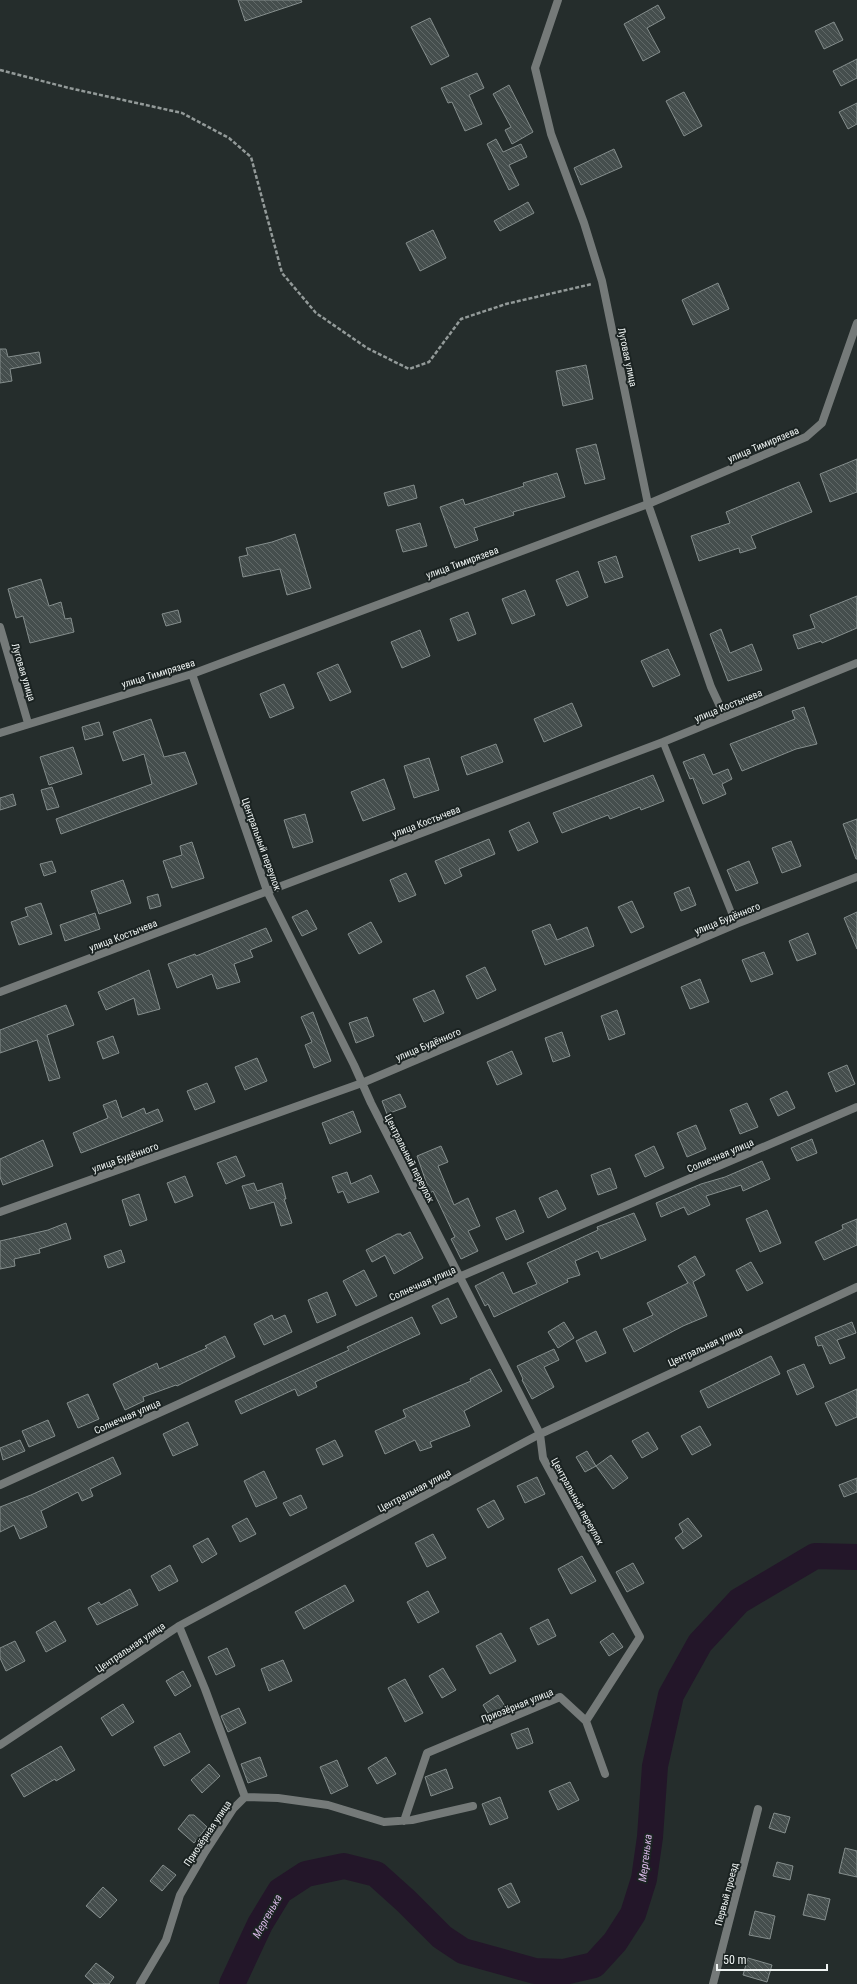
<svg xmlns="http://www.w3.org/2000/svg" width="857" height="1984" font-family="'Roboto Condensed',sans-serif">
<defs>
<pattern id="building-back-hatch" width="6" height="6" patternUnits="userSpaceOnUse"><rect width="6" height="6" fill="#454e4d"/><path d="M-1 5l2 2M0 0l6 6M5-1l2 2" fill="none" stroke="#606867"/></pattern>
</defs>
<rect width="100%" height="100%" fill="#252d2c"/>
<g fill="none" stroke-linecap="round" stroke-linejoin="round">
<path stroke="#231629" stroke-width="26" d="M232,1984L260,1924L280,1891L306,1874L344,1866L376,1874L406,1901L442,1937L463,1951L535,1971L564,1972L594,1965L615,1942L633,1914L644,1879L650,1837L655,1766L671,1695L700,1643L739,1601L815,1556L857,1557"/>
</g>
<path fill="url(#building-back-hatch)" stroke="#858e8d" d="M238,0H301L302,2L245,21Z
M658,5L665,18L647,28L660,52L643,61L624,24Z
M430,18L449,56L431,65L411,27Z
M834,22L843,40L824,49L815,31Z
M857,59V78L841,86L833,71Z
M477,73L484,88L469,95L482,124L465,131L452,102L448,103L441,88Z
M509,85L533,132L512,144L505,130L511,127L493,94Z
M684,92L702,126L684,136L666,101Z
M857,103V124L848,129L839,112Z
M496,139L503,152L521,144L527,157L509,165L519,185L509,190L487,144Z
M614,149L622,167L581,185L574,168Z
M528,202L534,213L500,231L494,221Z
M433,230L446,258L420,271L406,243Z
M718,283L729,309L693,325L682,300Z
M0,349H6L8,357L39,352L41,363L10,369L12,381L0,383Z
M586,365L593,399L563,406L556,371Z
M596,444L605,479L585,484L576,449Z
M857,459V492L830,502L820,474Z
M557,473L565,497L513,512L514,515L474,528L478,540L455,548L440,507L463,499L465,505L524,486L523,483Z
M799,482L812,512L751,536L756,548L740,553L739,548L699,561L691,536L730,523L726,512Z
M414,485L417,498L388,506L384,493Z
M420,523L427,546L403,552L396,530Z
M295,534L311,588L287,595L280,569L243,577L239,557L248,555L246,548L272,542Z
M616,556L623,577L605,583L598,562Z
M578,571L588,597L567,606L556,580Z
M41,579L49,606L61,602L65,619L71,618L74,632L30,643L23,616L16,618L8,589Z
M525,590L535,615L512,624L502,599Z
M857,596V628L822,643L821,641L798,649L793,635L815,628L810,615Z
M178,610L181,622L166,626L162,614Z
M468,612L476,634L458,641L450,619Z
M721,629L730,653L752,644L762,670L728,681L710,634Z
M420,630L430,656L402,668L391,642Z
M668,649L680,675L653,687L641,661Z
M338,664L351,692L330,701L317,673Z
M284,684L294,708L270,718L260,694Z
M572,703L582,726L544,742L534,719Z
M804,707L817,744L796,749L742,771L730,744L795,719L792,711Z
M151,719L164,757L185,752L197,784L61,834L56,819L152,784L144,754L123,761L113,732Z
M99,722L103,735L85,740L82,727Z
M496,744L503,762L467,775L461,757Z
M73,747L82,774L49,785L40,757Z
M704,754L713,775L728,769L732,779L722,784L726,794L703,804L693,778L690,779L683,762Z
M429,758L439,790L414,798L404,766Z
M653,775L664,801L641,810L640,807L610,819L608,815L562,833L553,813Z
M384,779L395,809L363,821L351,792Z
M52,787L59,807L47,810L41,790Z
M13,794L16,805L0,810V798Z
M305,814L313,842L293,848L284,820Z
M857,819V859H856L843,824Z
M529,822L538,842L518,851L509,831Z
M489,839L495,854L459,869L462,876L445,884L435,861Z
M791,841L801,866L782,873L772,848Z
M192,842L204,878L172,888L163,861L182,855L180,846Z
M52,861L56,872L44,876L40,864Z
M749,861L758,883L736,891L727,870Z
M406,873L416,895L399,902L390,880Z
M123,880L131,903L99,914L91,891Z
M689,887L696,905L681,911L674,893Z
M158,894L161,906L150,909L147,897Z
M632,901L644,927L631,933L618,907Z
M41,903L52,934L19,945L11,922L28,916L25,908Z
M307,910L317,929L302,936L292,917Z
M857,912V949L844,918Z
M95,913L100,929L65,941L60,925Z
M371,922L382,942L359,954L348,934Z
M550,924L557,940L587,927L594,946L545,965L532,931Z
M266,928L272,941L250,950L253,957L234,964L240,982L217,989L212,974L177,988L168,964L195,954L196,956Z
M808,933L816,954L797,961L789,941Z
M764,952L773,974L751,982L742,960Z
M485,967L496,990L477,999L466,976Z
M149,970L160,1009L138,1015L134,998L106,1010L98,992Z
M700,979L709,1002L690,1009L681,987Z
M434,990L444,1013L424,1022L413,999Z
M66,1005L74,1025L47,1035L60,1078L49,1081L37,1040L0,1053V1030Z
M617,1010L625,1034L609,1040L601,1016Z
M313,1012L331,1061L314,1068L305,1045L312,1042L301,1017Z
M367,1017L374,1036L356,1043L349,1023Z
M562,1032L570,1056L553,1062L545,1038Z
M113,1036L119,1053L103,1059L97,1042Z
M512,1051L522,1074L497,1085L487,1062Z
M257,1058L267,1081L245,1090L235,1067Z
M847,1065L855,1084L836,1092L828,1073Z
M207,1083L215,1102L195,1110L187,1091Z
M787,1091L795,1108L778,1116L770,1099Z
M400,1094L406,1107L387,1114L382,1101Z
M116,1100L122,1118L144,1108L146,1114L158,1109L163,1121L81,1153L73,1133L108,1118L103,1105Z
M747,1103L758,1127L740,1134L730,1110Z
M353,1111L361,1132L330,1144L322,1123Z
M696,1125L706,1149L687,1157L677,1133Z
M812,1139L817,1153L797,1161L791,1148Z
M43,1140L53,1166L3,1185L0,1177V1159Z
M441,1146L448,1162L438,1166L454,1205L468,1198L480,1226L468,1231L478,1251L461,1259L451,1239L455,1237L433,1191L430,1193L417,1156Z
M654,1146L664,1168L645,1177L635,1155Z
M236,1156L245,1176L226,1184L217,1163Z
M762,1161L770,1179L743,1191L741,1185L706,1196L710,1205L688,1215L684,1207L661,1217L656,1203L701,1184L725,1177Z
M610,1168L617,1188L598,1195L591,1175Z
M347,1172L351,1184L371,1175L379,1192L348,1203L343,1191L338,1193L332,1177Z
M185,1176L193,1196L175,1203L167,1183Z
M254,1183L257,1191L282,1183L286,1199H284L292,1223L281,1226L274,1202L250,1209L242,1186Z
M557,1190L566,1209L548,1218L539,1198Z
M139,1194L147,1220L130,1226L122,1200Z
M515,1210L524,1232L506,1240L496,1218Z
M767,1210L781,1243L760,1252L746,1219Z
M634,1213L646,1240L601,1259L598,1251L575,1261L580,1275L567,1279L568,1282L494,1317L488,1304L485,1306L475,1286L503,1272L513,1294L537,1284L527,1263L598,1230L597,1227Z
M857,1219V1245L824,1260L815,1242L843,1229L842,1225Z
M66,1223L71,1239L39,1249L40,1253L14,1259L15,1266L0,1269V1241L48,1230Z
M410,1232L423,1258L394,1274L385,1255L372,1262L366,1250L397,1234H401L402,1236Z
M121,1250L125,1262L108,1268L104,1256Z
M695,1256L705,1275L693,1282L707,1316L683,1326L634,1352L623,1329L653,1315L647,1303L688,1283L678,1266Z
M751,1262L763,1283L747,1291L736,1270Z
M364,1270L377,1296L356,1306L343,1281Z
M327,1292L336,1315L317,1323L308,1300Z
M448,1298L457,1317L441,1324L432,1306Z
M272,1315L274,1320L285,1315L292,1332L264,1345L254,1324Z
M412,1317L420,1334L315,1382L317,1387L298,1396L295,1389L241,1414L235,1401L349,1350L347,1347L364,1339Z
M564,1322L574,1338L558,1348L548,1332Z
M852,1322L856,1333L837,1340L845,1358L830,1364L822,1345L818,1346L815,1337Z
M596,1331L606,1353L586,1362L576,1341Z
M225,1336L235,1357L177,1386L176,1385L143,1397L144,1401L125,1410L113,1384L157,1363L159,1369L207,1348L205,1346Z
M554,1349L559,1360L544,1367L554,1387L532,1399L522,1380L523,1379L517,1366Z
M771,1356L780,1374L708,1408L700,1391Z
M804,1364L814,1387L797,1395L787,1371Z
M490,1369L502,1391L464,1411L470,1426L430,1442L432,1447L420,1451L415,1440L385,1454L375,1431L406,1417L403,1410L471,1381L470,1379Z
M857,1389V1417L836,1426L825,1403Z
M88,1394L99,1419L78,1428L67,1403Z
M48,1420L55,1436L29,1447L22,1431Z
M188,1422L198,1445L173,1456L163,1434Z
M700,1426L711,1445L692,1455L681,1436Z
M648,1432L658,1449L642,1458L632,1441Z
M20,1440L25,1451L3,1460L0,1448Z
M335,1440L343,1456L323,1465L316,1449Z
M587,1451L596,1466L585,1472L576,1457Z
M611,1455L628,1478L613,1489L596,1466Z
M113,1457L121,1474L90,1489L93,1496L82,1501L78,1492L41,1511L47,1527L20,1539L14,1525L0,1532V1507L31,1495Z
M264,1471L277,1498L256,1507L244,1481Z
M537,1477L545,1494L525,1503L517,1486Z
M857,1478V1492L844,1497L839,1485Z
M301,1495L307,1508L290,1516L283,1503Z
M494,1500L504,1519L488,1528L477,1509Z
M247,1518L256,1534L240,1542L232,1526Z
M688,1518L702,1536L683,1549L675,1538L683,1532L679,1524Z
M433,1534L446,1558L427,1567L415,1543Z
M208,1538L217,1554L202,1563L193,1546Z
M582,1556L596,1581L571,1594L558,1569Z
M633,1563L644,1583L627,1592L616,1572Z
M170,1565L178,1581L159,1591L151,1576Z
M345,1585L354,1601L304,1629L295,1612Z
M130,1589L138,1605L97,1625L88,1608L99,1602L101,1605Z
M428,1591L439,1612L418,1623L407,1602Z
M548,1619L556,1636L538,1645L530,1628Z
M55,1621L66,1641L46,1652L36,1632Z
M501,1633L516,1661L490,1674L476,1646Z
M613,1633L623,1647L609,1656L600,1642Z
M15,1641L25,1661L6,1671L0,1658V1648Z
M227,1648L235,1666L216,1675L208,1657Z
M283,1660L292,1681L269,1691L261,1669Z
M443,1668L456,1690L442,1698L429,1676Z
M183,1671L191,1686L175,1696L166,1681Z
M405,1679L423,1713L405,1722L388,1688Z
M498,1695L508,1711L492,1720L483,1705Z
M123,1704L134,1722L112,1736L101,1718Z
M239,1708L246,1723L228,1732L221,1716Z
M528,1728L533,1743L517,1749L511,1734Z
M180,1733L190,1752L164,1766L154,1747Z
M61,1746L75,1770L56,1781L55,1779L24,1797L11,1775Z
M260,1757L267,1776L248,1783L241,1764Z
M386,1757L396,1774L377,1784L368,1768Z
M337,1760L348,1786L331,1794L320,1767Z
M209,1764L220,1776L202,1793L191,1780Z
M446,1769L453,1788L431,1796L425,1777Z
M570,1782L579,1800L558,1810L549,1791Z
M500,1797L508,1818L490,1825L482,1804Z
M774,1813L790,1817L785,1833L769,1828Z
M189,1815H194L207,1827L194,1843L178,1829Z
M845,1848L857,1851V1877L839,1873Z
M777,1862L793,1866L790,1880L773,1876Z
M163,1865L176,1875L162,1891L150,1881Z
M511,1883L520,1902L508,1908L498,1889Z
M103,1887L117,1900L100,1918L86,1906Z
M808,1894L830,1899L825,1920L803,1915Z
M755,1911L775,1916L770,1939L749,1935Z
M748,1958L772,1965L767,1982L743,1975Z
M96,1963L114,1977L109,1984H94L85,1976Z"/>
<g fill="none" stroke-linecap="round" stroke-linejoin="round">
<path stroke="#939a99" stroke-width="2.5" stroke-dasharray="4 2" stroke-linecap="butt" d="M0,70L69,88L182,113L229,138L251,157L282,273L316,313L367,348L409,369L429,362L461,319L506,304L592,284"/>
<path stroke="#757a79" stroke-width="7" d="M663,742L736,924"/>
<path stroke="#757a79" stroke-width="8" d="M558,0L535,68L551,134L584,223L602,281L648,504L711,687L725,717
M0,627L28,723
M192,674L267,891L354,1065L371,1103L540,1434L543,1458L640,1637L586,1721L605,1774
M0,733L192,674L648,504L806,437L822,423L857,323
M0,992L663,742L857,663
M0,1212L362,1083L736,924L857,877
M0,1485L459,1277L857,1107
M179,1626L205,1689L245,1797
M0,1745L179,1626L540,1434L857,1287
M404,1821L427,1753L560,1697L586,1721
M140,1984L166,1940L180,1895L205,1852L233,1809L245,1797L278,1798L328,1805L384,1822L412,1820L473,1806
M713,1984L758,1809"/>
</g>
<g text-anchor="middle" stroke-width="4" stroke-linejoin="round" paint-order="stroke">
<g font-size="10" fill="#eff4f3" stroke="#1b2322">
<text transform="translate(628 357) rotate(78)" y="4">Луговая улица</text>
<text transform="translate(763 444) rotate(-23)" y="4">улица Тимирязева</text>
<text transform="translate(462 562) rotate(-20)" y="4">улица Тимирязева</text>
<text transform="translate(24 672) rotate(73)" y="4">Луговая улица</text>
<text transform="translate(158 673) rotate(-17)" y="4">улица Тимирязева</text>
<text transform="translate(728 705) rotate(-22)" y="4">улица Костычева</text>
<text transform="translate(426 821) rotate(-21)" y="4">улица Костычева</text>
<text transform="translate(262 844) rotate(70)" y="4">Центральный переулок</text>
<text transform="translate(727 918) rotate(-22)" y="4">улица Будённого</text>
<text transform="translate(123 935) rotate(-21)" y="4">улица Костычева</text>
<text transform="translate(428 1044) rotate(-23)" y="4">улица Будённого</text>
<text transform="translate(720 1155) rotate(-23)" y="4">Солнечная улица</text>
<text transform="translate(125 1157) rotate(-20)" y="4">улица Будённого</text>
<text transform="translate(410 1158) rotate(63)" y="4">Центральный переулок</text>
<text transform="translate(422 1283) rotate(-24)" y="4">Солнечная улица</text>
<text transform="translate(705 1346) rotate(-25)" y="4">Центральная улица</text>
<text transform="translate(127 1416) rotate(-24)" y="4">Солнечная улица</text>
<text transform="translate(414 1490) rotate(-28)" y="4">Центральная улица</text>
<text transform="translate(578 1501) rotate(61)" y="4">Центральный переулок</text>
<text transform="translate(130 1647) rotate(-34)" y="4">Центральная улица</text>
<text transform="translate(517 1705) rotate(-22)" y="4">Приозёрная улица</text>
<text transform="translate(207 1833) rotate(-56)" y="4">Приозёрная улица</text>
<text transform="translate(726 1894) rotate(-75)" y="4">Первый проезд</text>
</g>
<g font-size="11" font-style="italic" fill="#d8b9e6" stroke="#1b2322">
<text transform="translate(645 1858) rotate(-83)" y="4">Мергенька</text>
<text transform="translate(267 1916) rotate(-61)" y="4">Мергенька</text>
</g>
</g>
<path d="M717 1964v6h110v-6" fill="none" stroke="#eff4f3" stroke-width="2"/>
<text x="723" y="1964" font-size="12" fill="#eff4f3" stroke="#1b2322" stroke-width="3" paint-order="stroke">50 m</text>
</svg>
